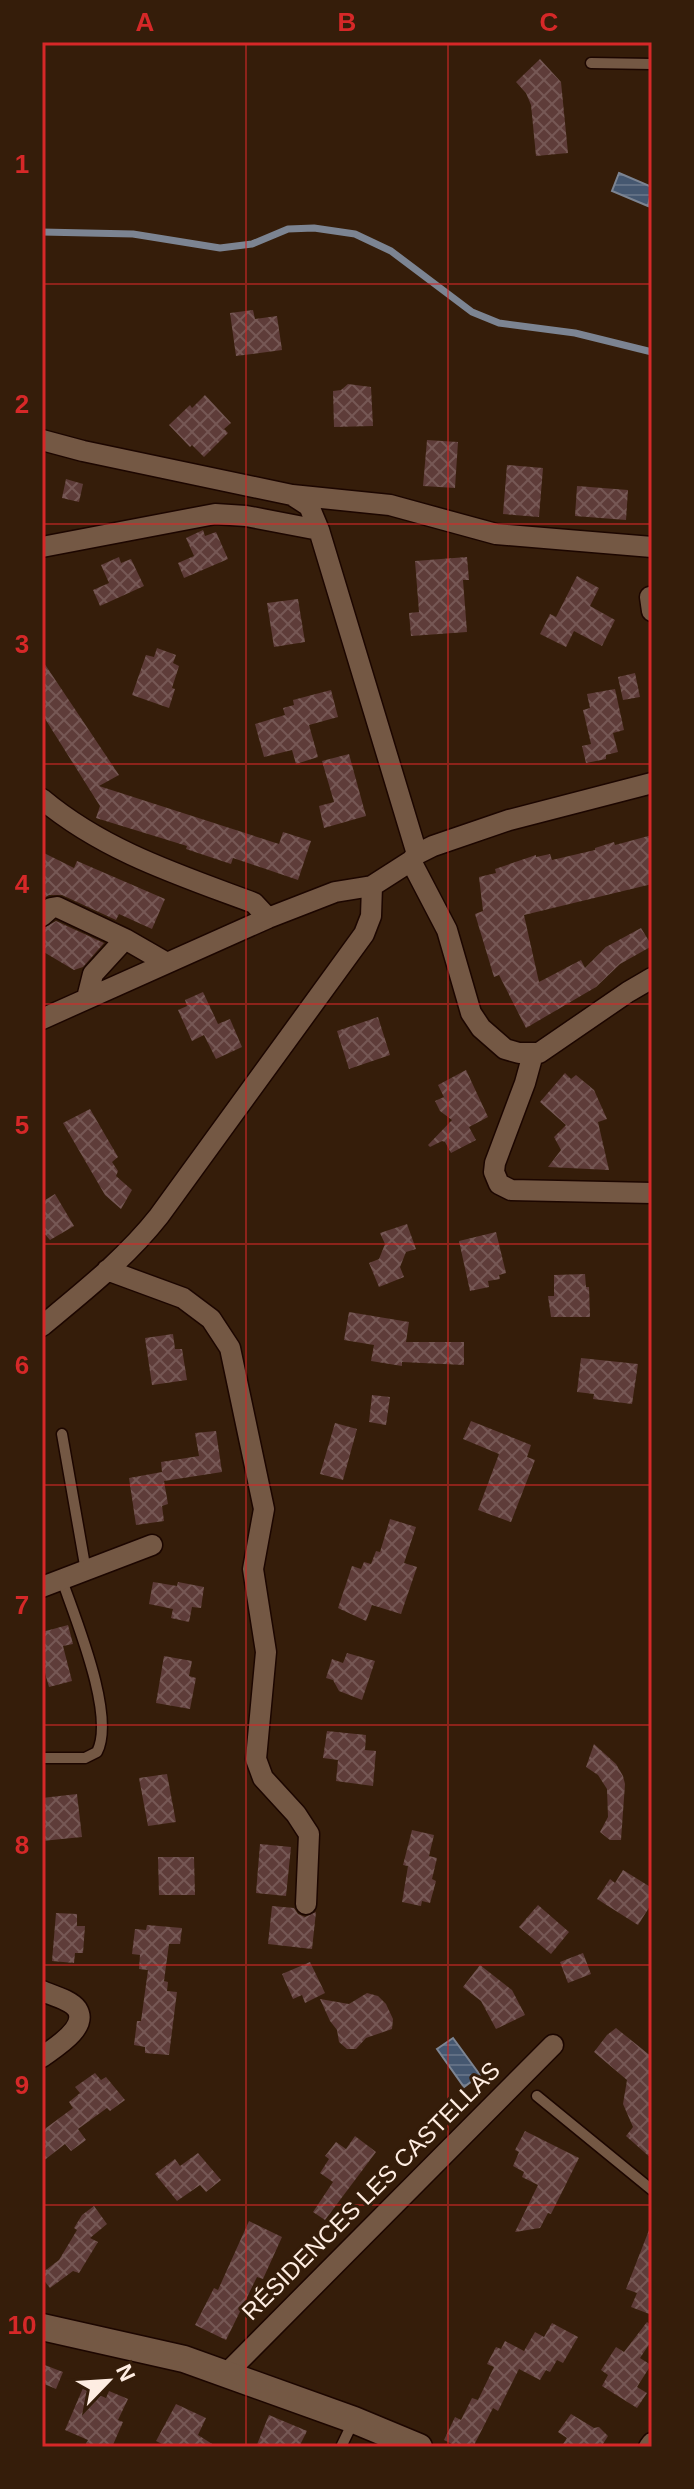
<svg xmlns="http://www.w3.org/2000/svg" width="694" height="2489" font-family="Arial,sans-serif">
<defs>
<pattern id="water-rules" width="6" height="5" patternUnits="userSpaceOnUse" patternTransform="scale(2)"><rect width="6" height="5" fill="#455770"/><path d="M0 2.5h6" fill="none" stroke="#616f84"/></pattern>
<pattern id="building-cross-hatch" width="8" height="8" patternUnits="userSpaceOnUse" patternTransform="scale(2)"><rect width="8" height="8" fill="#5e3c39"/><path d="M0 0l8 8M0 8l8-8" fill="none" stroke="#765855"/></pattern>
</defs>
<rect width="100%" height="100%" fill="#351d0a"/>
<path fill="url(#water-rules)" stroke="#7c8492" stroke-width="2" d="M619,173L652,187L648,206L612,191Z
M453,2038L480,2075L464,2087L437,2049Z"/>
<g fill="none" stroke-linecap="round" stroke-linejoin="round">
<path stroke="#7c8492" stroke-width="7" d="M42,232L133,234L220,248L252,244L288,229L314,228L355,234L391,251L472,312L499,323L575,333L652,352"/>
</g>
<path fill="url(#building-cross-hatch)" d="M540,59L561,82L568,153L536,156L531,105L526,93L516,82Z
M253,310L255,319L277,316L282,350L236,356L230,313Z
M348,384L371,387L373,426L334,427L333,391L341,390Z
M205,395L231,423L224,429L228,433L204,457L192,445L190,447L169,425L190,405L192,408Z
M427,440L458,442L455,488L423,486Z
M507,465L543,468L539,517L503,514Z
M66,479L83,484L79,502L62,498Z
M577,486L628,490L626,520L575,516Z
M203,530L205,536L216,532L228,559L184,578L178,563L194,556L186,538Z
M119,557L121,563L131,559L144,586L100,606L93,590L109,583L101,565Z
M467,557L469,580H463L467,632L411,636L409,613L419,612L415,561Z
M577,576L599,588L590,606L615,620L602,646L574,631L566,647L540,634L550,614L556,617Z
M298,599L305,642L274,647L267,603Z
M157,648L176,655L173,663L179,666L172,688L175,689L169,708L132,695L146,655L154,657Z
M42,660L119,775L99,786L279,844L283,832L311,841L298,880L233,858L231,864L186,849L187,846L96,818L100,806L42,714Z
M635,673L640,697L623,700L618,677Z
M615,689L624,730L613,733L618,752L606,755V759L586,763L582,746L591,744L583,710L590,708L587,694Z
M331,690L338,717L309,725L318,757L296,764L292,750L264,757L255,724L285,715L283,708L294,705L293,700Z
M349,754L366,816L324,828L319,806L334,802L322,761Z
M652,835V884L524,915L539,982L581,960L585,968L606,947L641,928L652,946L620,964L596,987L526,1028L499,975L494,977L475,914L483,911L479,877L496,873L495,869L536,855V857L550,854L552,860L595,850V848L614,842L615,845Z
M42,852L74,868L77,861L165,899L152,929L119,914L116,920L62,895H49L42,899Z
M56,921L104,943L83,967L74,970L42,951V929Z
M203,992L218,1024L230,1019L242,1047L216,1059L204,1035L192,1041L178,1010L187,1006L185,1000Z
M378,1017L390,1055L349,1069L337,1031Z
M466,1070L488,1117L469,1127L476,1140L451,1153L445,1142L442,1141L430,1147L428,1145L452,1120L440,1111L435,1101L444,1097L438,1085Z
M565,1073L571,1079L576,1075L594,1090L607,1119L598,1122L609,1170L548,1167L561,1150L554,1137L566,1125L540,1102Z
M90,1109L118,1157L112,1162L118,1171L116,1176L132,1190L121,1209L105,1195L63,1123Z
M55,1194L74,1226L50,1240L42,1231V1202Z
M407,1224L416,1249L406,1252L400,1267L404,1277L379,1287L369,1263L379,1259L385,1244L380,1233Z
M496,1232L506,1273L499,1275L500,1279L488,1281L489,1287L470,1291L459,1241Z
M585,1274L586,1287H589L590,1317H551L548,1296H554V1275Z
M349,1312L409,1322L406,1342H464V1365L402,1362V1366L371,1361L374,1345L344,1340Z
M173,1334L175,1349H182L187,1380L152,1385L145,1338Z
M581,1358L638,1364L632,1404L593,1399L594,1394L577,1392Z
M372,1395L390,1397L386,1425L369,1422Z
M471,1421L531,1445L527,1457L535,1460L511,1522L478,1510L499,1454L463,1439Z
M335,1423L357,1429L343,1480L320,1474Z
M216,1431L222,1472L164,1481L168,1504L162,1506L164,1521L136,1525L129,1478L162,1472L161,1462L199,1456L195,1433Z
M390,1519L416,1527L404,1563L417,1567L401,1614L372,1605L366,1621L338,1608L352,1566L361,1569L364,1562L371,1564L376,1551L380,1552Z
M153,1582L177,1586L178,1582L204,1587L201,1608L192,1607L189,1622L171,1618L173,1609L149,1604Z
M68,1625L73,1644L63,1646L72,1681L49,1687L42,1662V1632Z
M347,1653L375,1661L362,1700L339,1691L333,1680L326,1678L332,1659L343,1663Z
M164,1656L192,1661L189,1676L196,1678L190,1709L156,1703Z
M327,1731L366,1735L365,1750L376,1751L373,1786L336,1781L338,1760L323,1758Z
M594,1744L616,1764L623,1776L625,1784L621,1840H610L600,1832L608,1817L607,1789L598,1775L586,1767Z
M167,1774L176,1822L148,1826L139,1778Z
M77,1794L82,1837L42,1841V1798Z
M412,1830L434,1835L429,1856L437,1858L432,1879L436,1881L430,1903L422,1901L421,1906L402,1902L408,1866L403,1865Z
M260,1844L291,1847L286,1896L256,1893Z
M158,1857H194L195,1895H159Z
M623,1870L652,1888V1903L638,1925L597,1899L610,1879L615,1883Z
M538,1905L569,1932L551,1954L519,1927Z
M272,1906L294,1908L298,1914L305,1917L316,1912L312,1949L268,1944Z
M56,1913L77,1914V1926H85L83,1953H75L74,1963L52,1961Z
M147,1925L182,1928L180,1944H169L164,1981L168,1982L167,1991L177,1992L169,2055L145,2053V2047L134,2045L137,2021H141L148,1970L139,1969L140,1955L132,1954L135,1929L146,1930Z
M583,1953L591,1974L568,1983L560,1962Z
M310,1962L325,1993L305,2003L302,1995L293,1999L282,1974Z
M480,1965L512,1990L525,2015L496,2029L481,2001L463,1987Z
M367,1993L378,1996L386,2004L393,2019L392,2029L366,2038L356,2049H347L339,2042L337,2030L330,2021L320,1999L349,2004Z
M616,2028L652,2057V2159L626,2136L633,2127L623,2104L627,2080L594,2052L607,2035Z
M95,2073L101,2080L106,2077L125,2100L110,2111L107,2108L78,2129L86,2140L71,2151L65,2144L42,2162V2131L73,2108L69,2102L80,2093L75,2087Z
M525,2131L579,2158L551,2214L548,2213L540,2228L515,2232L538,2185L522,2177L524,2172L513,2166L519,2152L515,2150Z
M355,2136L376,2152L325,2220L313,2212L333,2182L320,2173L329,2159L325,2156L336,2142L346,2149Z
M198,2153L221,2180L206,2192L200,2185L177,2201L155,2174L175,2159L180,2166Z
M94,2206L107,2224L90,2238L98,2242L79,2273L73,2271L50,2288L42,2278V2273L59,2260L77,2230L74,2228L82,2215Z
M249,2221L282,2237L263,2279L257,2277L226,2340L195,2325L214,2288L218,2290Z
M651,2225L652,2226V2315L631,2307L637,2293L626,2289Z
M647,2322L652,2326V2340L640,2358L651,2365L637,2387L647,2393L637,2408L602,2386L608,2375L601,2370L616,2347L624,2352Z
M552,2323L578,2337L563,2363L557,2360L550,2372L546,2370L540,2380L519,2369L498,2411L493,2408L473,2447H458L444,2440L455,2417L461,2420L472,2398L478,2400L494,2367L487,2364L496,2347L501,2349L505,2341L524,2351L535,2332L544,2337Z
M42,2364L63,2372L56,2389L42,2383Z
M83,2388L106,2398L109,2391L128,2399L118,2420L123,2422L112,2447H84L88,2440L65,2430Z
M176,2404L206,2418L198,2435L217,2447H168L156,2441Z
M571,2414L594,2428L599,2427L608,2436L601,2447H561L567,2438L558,2432Z
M269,2415L307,2431L299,2447H256Z"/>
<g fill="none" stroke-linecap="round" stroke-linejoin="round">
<g stroke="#1c0600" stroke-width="13">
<path id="service" d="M591,63L652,64
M62,1434L86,1571
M42,1758H85L97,1752C116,1716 75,1618 62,1580
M537,2096L652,2190
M341,2447L353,2422"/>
</g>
<g stroke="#1c0600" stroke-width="23">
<path id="minor" d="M42,440L83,451L292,495L309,506L319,530L417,854L411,861L372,886L335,892L268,918L42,1019
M292,495L390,505L496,534L652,547
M42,547L215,514L246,516L319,530
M650,597L652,611
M42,799C104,851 179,875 254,903L268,918
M417,854L433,846L509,820L652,783
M411,861L447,930L471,1013L481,1028L505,1049L519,1053H539L628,992L652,978
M42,916L51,908L57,907L125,939L165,962
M87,998L93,974L125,939
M533,1054L525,1083L495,1163L494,1172L499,1184L511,1190L652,1193
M107,1270L183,1298L211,1319L230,1348L264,1509L253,1569L266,1652L256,1759L263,1778L296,1814L309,1834L306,1904
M42,1326C83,1292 126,1258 159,1216L364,934L371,916L372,886
M42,1587L152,1545
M42,1991C51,1995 71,2000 77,2009C89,2028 54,2048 42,2057
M226,2374L553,2045
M649,2447L652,2443"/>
</g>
<g stroke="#1c0600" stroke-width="29">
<path id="tertiary" d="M42,2327L184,2359L354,2420L419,2447"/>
</g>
<use href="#service" stroke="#745844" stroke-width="10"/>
<use href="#minor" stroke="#745844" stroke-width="20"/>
<use href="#tertiary" stroke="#745844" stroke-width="26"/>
</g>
<path fill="none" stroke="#d62828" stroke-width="2" stroke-opacity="0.55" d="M246,42V2447M448,42V2447M42,284H652M42,524H652M42,764H652M42,1004H652M42,1244H652M42,1485H652M42,1725H652M42,1965H652M42,2205H652"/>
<g text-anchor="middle" stroke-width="6" stroke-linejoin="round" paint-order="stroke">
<g font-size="24" fill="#feede2" stroke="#351d0a">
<text transform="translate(371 2191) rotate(-45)" y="8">RÉSIDENCES LES CASTELLAS</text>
</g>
</g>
<rect width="694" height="2489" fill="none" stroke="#351d0a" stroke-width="88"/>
<g transform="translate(108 2381) rotate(65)" stroke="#351d0a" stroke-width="6" paint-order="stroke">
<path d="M0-6L14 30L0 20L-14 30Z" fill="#feede2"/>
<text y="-12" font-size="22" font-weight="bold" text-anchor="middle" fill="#feede2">N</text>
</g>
<rect x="44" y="44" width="606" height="2401" fill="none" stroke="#d62828" stroke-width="3"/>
<g font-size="26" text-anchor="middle" font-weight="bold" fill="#d62828">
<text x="145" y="31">A</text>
<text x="347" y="31">B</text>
<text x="549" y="31">C</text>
<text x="22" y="173">1</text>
<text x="22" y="413">2</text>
<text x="22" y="653">3</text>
<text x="22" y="893">4</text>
<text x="22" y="1134">5</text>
<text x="22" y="1374">6</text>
<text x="22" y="1614">7</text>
<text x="22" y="1854">8</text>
<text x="22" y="2094">9</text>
<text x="22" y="2334">10</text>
</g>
</svg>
